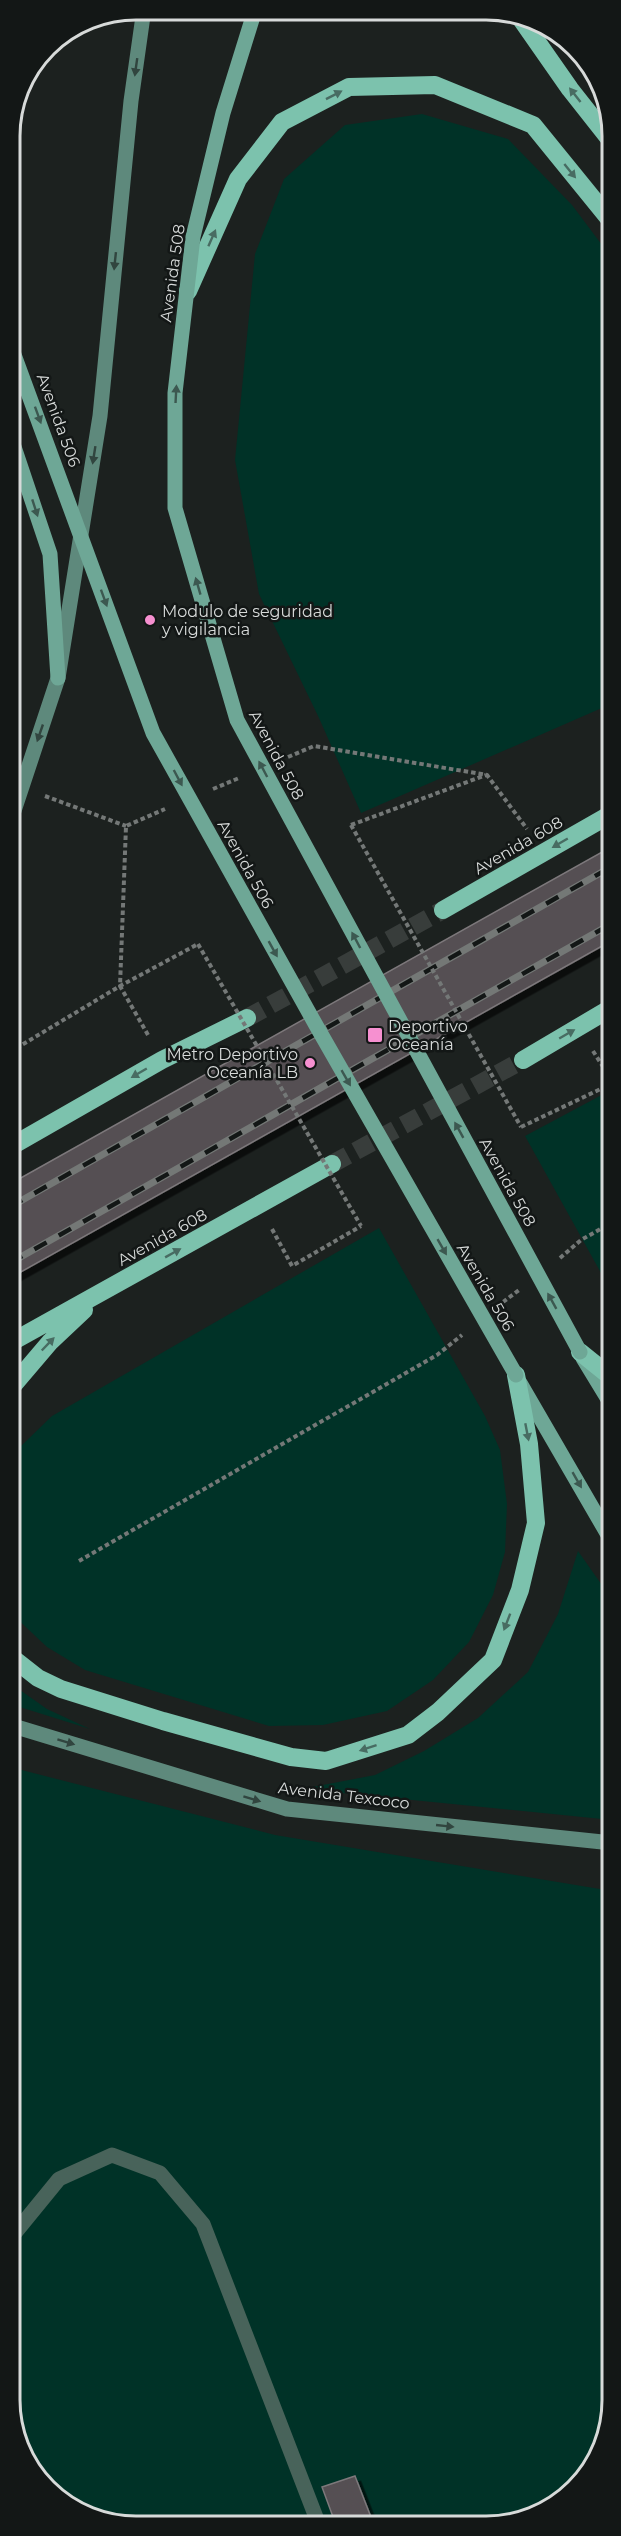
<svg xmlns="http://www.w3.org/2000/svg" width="621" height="2536" font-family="Montserrat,sans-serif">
<defs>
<filter id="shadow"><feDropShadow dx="5.5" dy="5.5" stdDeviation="0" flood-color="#0009"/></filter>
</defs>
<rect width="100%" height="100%" fill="#1c211f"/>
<path fill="#003227" d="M422,114L508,139L572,205L611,257V704L361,813L319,718L259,594L235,460L255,254L284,179L345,125Z
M611,1090V1291L525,1136Z
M379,1228L485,1416L500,1450L507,1504L505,1552L493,1595L469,1642L433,1680L387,1711L323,1725L269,1726L85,1670L47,1647L13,1615L10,1608V1468L21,1446L52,1416Z
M578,1551L611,1598L612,1820L302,1789L375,1775L424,1751L478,1718L528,1672L558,1614Z
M10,1683L47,1709L90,1729L10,1704Z
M10,1767L275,1835L612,1891V2408L580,2484L542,2514L502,2526L111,2524L46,2490L10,2417Z"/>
<path fill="#544f52" stroke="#7d787b" stroke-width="1.5" filter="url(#shadow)" d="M611,847V941L10,1278V1184Z
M355,2476L374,2525H336L322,2487Z"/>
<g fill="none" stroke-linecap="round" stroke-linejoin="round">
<path stroke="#383d3b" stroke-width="18" stroke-dasharray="18 9" stroke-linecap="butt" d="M247,1018L443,910
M332,1164L523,1060"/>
<path stroke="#747877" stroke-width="4" stroke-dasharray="4.5 3" stroke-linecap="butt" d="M288,757L314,746L487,775L527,829
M213,789L239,778
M45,796L126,826
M351,825L486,775
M148,1035L120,986L126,826L165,809
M593,1051L611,1079
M10,1052L120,986L198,944
M521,1127L611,1084
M272,1229L292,1266L361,1226
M560,1258L581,1240L611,1223
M503,1302L519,1290
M79,1561L437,1355L462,1335"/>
<path stroke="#48635a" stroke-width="15" d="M10,2239L59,2179L112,2155L160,2173L203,2224L319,2525"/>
<path stroke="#5e897c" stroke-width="15" d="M10,823L58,678L100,416L131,101L144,9
M10,1725L287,1809L612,1843"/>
<path stroke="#6ea796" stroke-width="15" d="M9,432L50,554L58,678
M583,1358L611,1404
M520,1383L611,1540"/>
<path stroke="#7cc2ad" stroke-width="18" d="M519,16L570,89L611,141
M188,291L238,179L282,122L349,87L435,85L533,125L611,221
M443,910L611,814
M523,1060L611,1008
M10,1147L162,1060L247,1018
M10,1343L332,1164
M580,1352L611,1377
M10,1389L50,1342L84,1310
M10,1656L38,1678L61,1689L163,1721L291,1757L326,1761L408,1735L438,1712L493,1660L520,1590L536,1523L529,1444L516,1375"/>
<g stroke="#747876" stroke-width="7">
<path id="rail" d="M10,1207L611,867
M10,1263L611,924"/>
</g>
<use href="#rail" stroke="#131716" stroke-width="4.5" stroke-dasharray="14" stroke-linecap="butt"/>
<path stroke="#747877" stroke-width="4" stroke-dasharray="4.5 3" stroke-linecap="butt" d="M351,825L521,1127
M198,944L361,1226"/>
<path stroke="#6ea796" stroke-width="15" d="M255,10L223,113L193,237L175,393V508L237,720L580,1352
M9,341L153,733L317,1027L516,1375"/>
</g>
<defs><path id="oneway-solid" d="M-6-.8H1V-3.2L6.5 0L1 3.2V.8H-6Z" transform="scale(1.5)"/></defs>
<g fill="#31453f">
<use href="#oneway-solid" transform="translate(136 67) rotate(98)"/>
<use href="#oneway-solid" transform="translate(115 261) rotate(96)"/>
<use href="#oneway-solid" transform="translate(94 455) rotate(99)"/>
<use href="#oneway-solid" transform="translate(40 733) rotate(109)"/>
<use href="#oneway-solid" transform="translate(66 1742) rotate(17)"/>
<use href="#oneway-solid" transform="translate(252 1799) rotate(17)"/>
<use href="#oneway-solid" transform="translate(445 1826) rotate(6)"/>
</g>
<g fill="#486c62">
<use href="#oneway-solid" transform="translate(334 95) rotate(-27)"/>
<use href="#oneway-solid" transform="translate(575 95) rotate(-128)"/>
<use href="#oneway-solid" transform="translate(570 171) rotate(51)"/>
<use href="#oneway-solid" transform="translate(212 238) rotate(-66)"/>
<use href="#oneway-solid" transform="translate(560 843) rotate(150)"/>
<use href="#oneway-solid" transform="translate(567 1034) rotate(-30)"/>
<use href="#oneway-solid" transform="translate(139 1073) rotate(150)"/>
<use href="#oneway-solid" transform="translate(173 1253) rotate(-29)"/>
<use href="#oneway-solid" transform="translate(48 1344) rotate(-46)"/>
<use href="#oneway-solid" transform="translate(527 1432) rotate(79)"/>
<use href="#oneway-solid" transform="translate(507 1622) rotate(111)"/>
<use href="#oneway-solid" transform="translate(368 1748) rotate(162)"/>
</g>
<g fill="#3c5850">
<use href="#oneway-solid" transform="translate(176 394) rotate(-87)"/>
<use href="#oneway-solid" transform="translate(38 415) rotate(70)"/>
<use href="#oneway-solid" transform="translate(35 508) rotate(72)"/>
<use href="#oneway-solid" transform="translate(198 586) rotate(-106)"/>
<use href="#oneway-solid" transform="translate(104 598) rotate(70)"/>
<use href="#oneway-solid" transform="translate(263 769) rotate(-118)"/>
<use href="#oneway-solid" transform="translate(178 778) rotate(62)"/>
<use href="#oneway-solid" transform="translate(356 940) rotate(-118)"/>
<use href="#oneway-solid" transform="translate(273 949) rotate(61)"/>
<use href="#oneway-solid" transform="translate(346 1078) rotate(60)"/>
<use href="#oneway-solid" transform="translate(459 1130) rotate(-119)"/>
<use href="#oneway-solid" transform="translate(442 1247) rotate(60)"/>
<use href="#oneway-solid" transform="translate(552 1301) rotate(-119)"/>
<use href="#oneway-solid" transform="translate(577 1480) rotate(60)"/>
</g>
<g fill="#f690d0" stroke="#131716" stroke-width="2">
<circle cx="150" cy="620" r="6"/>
<rect x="367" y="1027" width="16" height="16" rx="3"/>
<circle cx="310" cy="1063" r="6"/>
</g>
<g text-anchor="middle" stroke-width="5" stroke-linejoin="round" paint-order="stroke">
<g font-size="16" fill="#d7dad9" stroke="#131716">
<text transform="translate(172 273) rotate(-82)" y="6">Avenida 508</text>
<text transform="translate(59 420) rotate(70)" y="6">Avenida 506</text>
<text transform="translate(277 755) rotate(62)" y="6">Avenida 508</text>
<text transform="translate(518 845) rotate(-30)" y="6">Avenida 608</text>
<text transform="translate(246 864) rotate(61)" y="6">Avenida 506</text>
<text transform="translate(508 1182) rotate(61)" y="6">Avenida 508</text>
<text transform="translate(162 1237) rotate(-29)" y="6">Avenida 608</text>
<text transform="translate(486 1287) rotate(60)" y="6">Avenida 506</text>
<text transform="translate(344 1795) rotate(7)" y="6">Avenida Texcoco</text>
</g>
<g font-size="16" fill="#d7dad9" stroke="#131716" text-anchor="start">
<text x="162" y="617">Modulo de seguridad<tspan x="162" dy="18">y vigilancia</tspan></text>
<text x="388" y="1032">Deportivo<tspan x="388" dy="18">Oceanía</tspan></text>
<text x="298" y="1060" text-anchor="end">Metro Deportivo<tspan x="298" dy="18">Oceanía LB</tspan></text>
</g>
</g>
<path d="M0 0H621V2536H0ZM136 20H486A116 116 0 0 1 602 136V2400A116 116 0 0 1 486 2516H136A116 116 0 0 1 20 2400V136A116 116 0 0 1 136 20Z" fill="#131716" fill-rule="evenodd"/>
<path fill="none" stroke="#d7dad9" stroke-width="3" d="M136 20H486A116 116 0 0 1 602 136V2400A116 116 0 0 1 486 2516H136A116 116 0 0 1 20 2400V136A116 116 0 0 1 136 20Z"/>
</svg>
